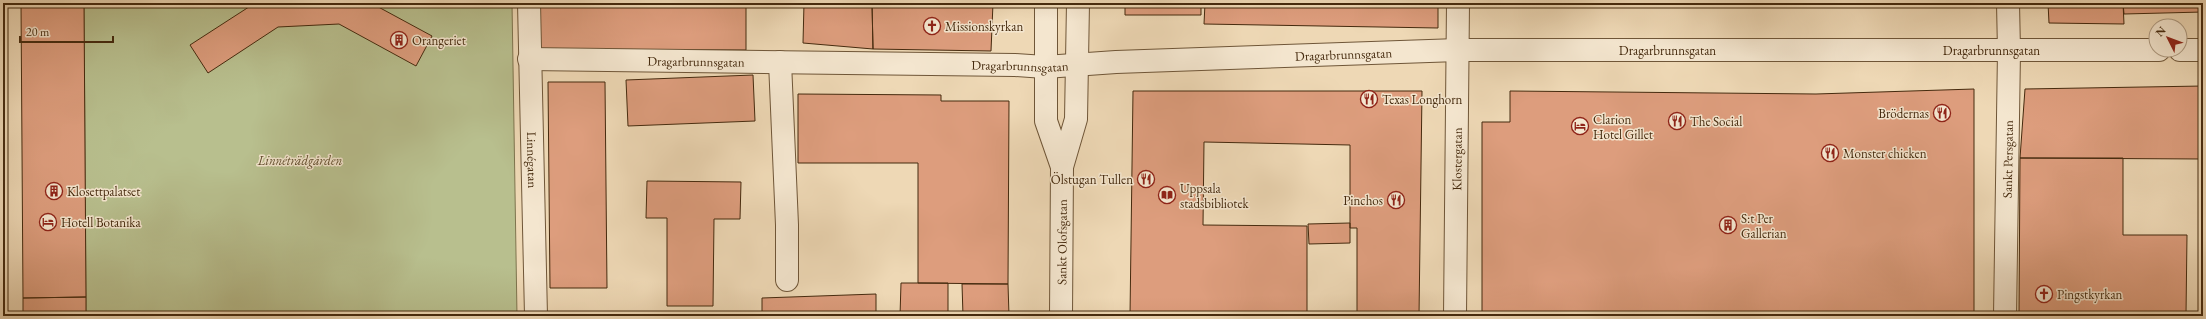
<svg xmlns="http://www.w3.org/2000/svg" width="2206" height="319" font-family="'EB Garamond',serif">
<rect width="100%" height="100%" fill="#eed8b5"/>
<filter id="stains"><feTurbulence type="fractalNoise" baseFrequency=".005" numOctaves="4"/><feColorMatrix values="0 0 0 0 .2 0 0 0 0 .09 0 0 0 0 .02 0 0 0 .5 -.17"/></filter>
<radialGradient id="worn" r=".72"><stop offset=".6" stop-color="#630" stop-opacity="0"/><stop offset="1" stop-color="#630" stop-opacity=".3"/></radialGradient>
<path fill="#b8bf8e" stroke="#7e744e" d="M84,3H512L517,316H86Z"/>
<path fill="#dd9d7d" stroke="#452a0e" d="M21,3H84L86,297L23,298Z
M255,3H371L432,36L416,66L339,24L278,27L208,73L190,45Z
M538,3H746V50L538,49Z
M804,3H872L873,49L803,43Z
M872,3H993L991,51L873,49Z
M1125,3H1201V15H1125Z
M1205,3H1438V28L1204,24Z
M2048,3H2123L2124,24L2049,23Z
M2123,3H2203V12L2124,14Z
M753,75L755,121L628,126L626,80Z
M548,82H605L607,288H550Z
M2203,86V159L2020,158L2025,89Z
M1974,89V316H1482V122H1510V91L1816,94Z
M1133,91H1422L1419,316H1357V228H1350V145L1204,142L1203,225L1307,226V316H1130Z
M798,94L941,95V101H1009L1008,284L918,283V163H798Z
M2020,158H2123V235H2187L2186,315L2019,316Z
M647,181L741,182L740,219H714L713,306H667V218H646Z
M1350,223V243L1309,244L1308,224Z
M901,283H948V316H900Z
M962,284H1008L1009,316H963Z
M876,294V316H762V298Z
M86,297V316H23V298Z"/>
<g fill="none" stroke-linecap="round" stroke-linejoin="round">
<g stroke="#6f5638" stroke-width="24">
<g id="minor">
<path id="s1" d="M529,3L536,316"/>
<path d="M1046,3V121L1062,167"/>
<path d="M2180,50H2203"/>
<path id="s2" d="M529,59L1015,65L1045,67L1116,62L1458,50H2159"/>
<path d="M780,62L787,225V280"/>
<path id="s3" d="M1061,316L1062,167L1076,119L1078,3"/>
<path id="s4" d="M1455,316L1458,3"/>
<path id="s5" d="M2005,316L2009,51L2008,3"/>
</g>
</g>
<use href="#minor" stroke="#f4e6cf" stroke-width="22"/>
</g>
<defs>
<g id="church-ring" transform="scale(0.9)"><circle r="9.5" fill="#f4e6cf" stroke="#8f2418" stroke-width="1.5"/><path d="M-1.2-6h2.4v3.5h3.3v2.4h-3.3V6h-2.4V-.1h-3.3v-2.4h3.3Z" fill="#8f2418"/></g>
<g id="building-ring" transform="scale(0.9)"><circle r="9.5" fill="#f4e6cf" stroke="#8f2418" stroke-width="1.5"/><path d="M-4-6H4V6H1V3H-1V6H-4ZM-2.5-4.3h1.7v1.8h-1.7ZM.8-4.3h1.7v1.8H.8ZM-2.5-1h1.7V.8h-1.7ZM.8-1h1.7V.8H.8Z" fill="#8f2418"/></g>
<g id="restaurant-ring" transform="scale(0.9)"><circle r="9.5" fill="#f4e6cf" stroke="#8f2418" stroke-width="1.5"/><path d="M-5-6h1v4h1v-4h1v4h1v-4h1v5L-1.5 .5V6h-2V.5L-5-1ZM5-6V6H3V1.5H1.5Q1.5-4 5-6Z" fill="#8f2418"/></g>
<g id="hotel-ring" transform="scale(0.9)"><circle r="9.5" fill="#f4e6cf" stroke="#8f2418" stroke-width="1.5"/><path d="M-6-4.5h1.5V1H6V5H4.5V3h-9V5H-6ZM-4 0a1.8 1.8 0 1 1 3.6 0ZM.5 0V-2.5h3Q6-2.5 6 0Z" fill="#8f2418"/></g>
<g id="library-ring" transform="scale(0.9)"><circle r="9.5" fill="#f4e6cf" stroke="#8f2418" stroke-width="1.5"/><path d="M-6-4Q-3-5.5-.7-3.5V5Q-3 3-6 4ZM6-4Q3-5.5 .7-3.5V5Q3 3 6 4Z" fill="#8f2418"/></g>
</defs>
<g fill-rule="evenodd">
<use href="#church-ring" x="932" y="26"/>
<use href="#building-ring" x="399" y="40"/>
<use href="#restaurant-ring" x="1369" y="99"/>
<use href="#restaurant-ring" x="1942" y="113"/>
<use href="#restaurant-ring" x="1677" y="121"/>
<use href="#hotel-ring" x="1580" y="126"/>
<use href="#restaurant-ring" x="1830" y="153"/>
<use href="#restaurant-ring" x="1146" y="179"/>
<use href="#building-ring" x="54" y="191"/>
<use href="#library-ring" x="1167" y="195"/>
<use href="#restaurant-ring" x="1396" y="200"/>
<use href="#hotel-ring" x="48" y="222"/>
<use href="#building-ring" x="1728" y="225"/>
<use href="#church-ring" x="2044" y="294"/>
</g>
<g text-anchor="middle" stroke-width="3" stroke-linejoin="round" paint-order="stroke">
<g font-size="13" fill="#452a0e" stroke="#f4e6cf" text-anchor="start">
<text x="945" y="31">Missionskyrkan</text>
<text x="412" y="45">Orangeriet</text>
<text x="1382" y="104">Texas Longhorn</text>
<text x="1929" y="118" text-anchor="end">Brödernas</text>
<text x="1593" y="124">Clarion<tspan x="1593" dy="15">Hotel Gillet</tspan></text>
<text x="1690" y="126">The Social</text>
<text x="1843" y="158">Monster chicken</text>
<text x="1133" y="184" text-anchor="end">Ölstugan Tullen</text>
<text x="1180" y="193">Uppsala<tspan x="1180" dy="15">stadsbibliotek</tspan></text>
<text x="67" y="196">Klosettpalatset</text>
<text x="1383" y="205" text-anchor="end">Pinchos</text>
<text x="1741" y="223">S:t Per<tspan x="1741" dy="15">Gallerian</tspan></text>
<text x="61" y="227">Hotell Botanika</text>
<text x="2057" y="299">Pingstkyrkan</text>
</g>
<g font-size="13" fill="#452a0e" stroke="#f4e6cf">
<text dy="5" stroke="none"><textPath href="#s2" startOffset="1139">Dragarbrunnsgatan</textPath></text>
<text dy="5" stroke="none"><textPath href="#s2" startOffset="1463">Dragarbrunnsgatan</textPath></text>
<text dy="5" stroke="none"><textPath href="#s2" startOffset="815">Dragarbrunnsgatan</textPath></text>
<text dy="5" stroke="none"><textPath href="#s2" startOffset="167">Dragarbrunnsgatan</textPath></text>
<text dy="5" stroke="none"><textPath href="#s2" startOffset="491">Dragarbrunnsgatan</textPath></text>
<text dy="5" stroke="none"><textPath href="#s5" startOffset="157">Sankt Persgatan</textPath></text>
<text dy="5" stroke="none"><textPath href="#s1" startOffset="157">Linnégatan</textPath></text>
<text dy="5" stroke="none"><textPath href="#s4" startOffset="157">Klostergatan</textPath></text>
<text dy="5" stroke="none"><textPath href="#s3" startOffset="74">Sankt Olofsgatan</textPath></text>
</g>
<g font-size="13" font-style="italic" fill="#5c4828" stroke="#f4e6cf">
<text x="300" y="165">Linnéträdgården</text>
</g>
</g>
<rect width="2206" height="319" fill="none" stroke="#eed8b5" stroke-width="16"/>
<rect x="4" y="4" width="2198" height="311" fill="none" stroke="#452a0e" stroke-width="2"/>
<rect x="8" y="8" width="2190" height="303" fill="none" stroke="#452a0e"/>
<g transform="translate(2168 38) rotate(312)"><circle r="19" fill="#f4e6cf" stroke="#ae9b82"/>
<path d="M0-3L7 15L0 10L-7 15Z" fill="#8f2418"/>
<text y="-6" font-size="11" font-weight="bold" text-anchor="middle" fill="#452a0e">N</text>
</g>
<path d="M20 36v6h93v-6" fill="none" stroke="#452a0e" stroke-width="2"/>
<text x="26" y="36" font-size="12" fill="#452a0e" stroke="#f4e6cf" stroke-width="3" paint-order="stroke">20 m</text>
<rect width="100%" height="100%" filter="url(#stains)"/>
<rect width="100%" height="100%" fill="url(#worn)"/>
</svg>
